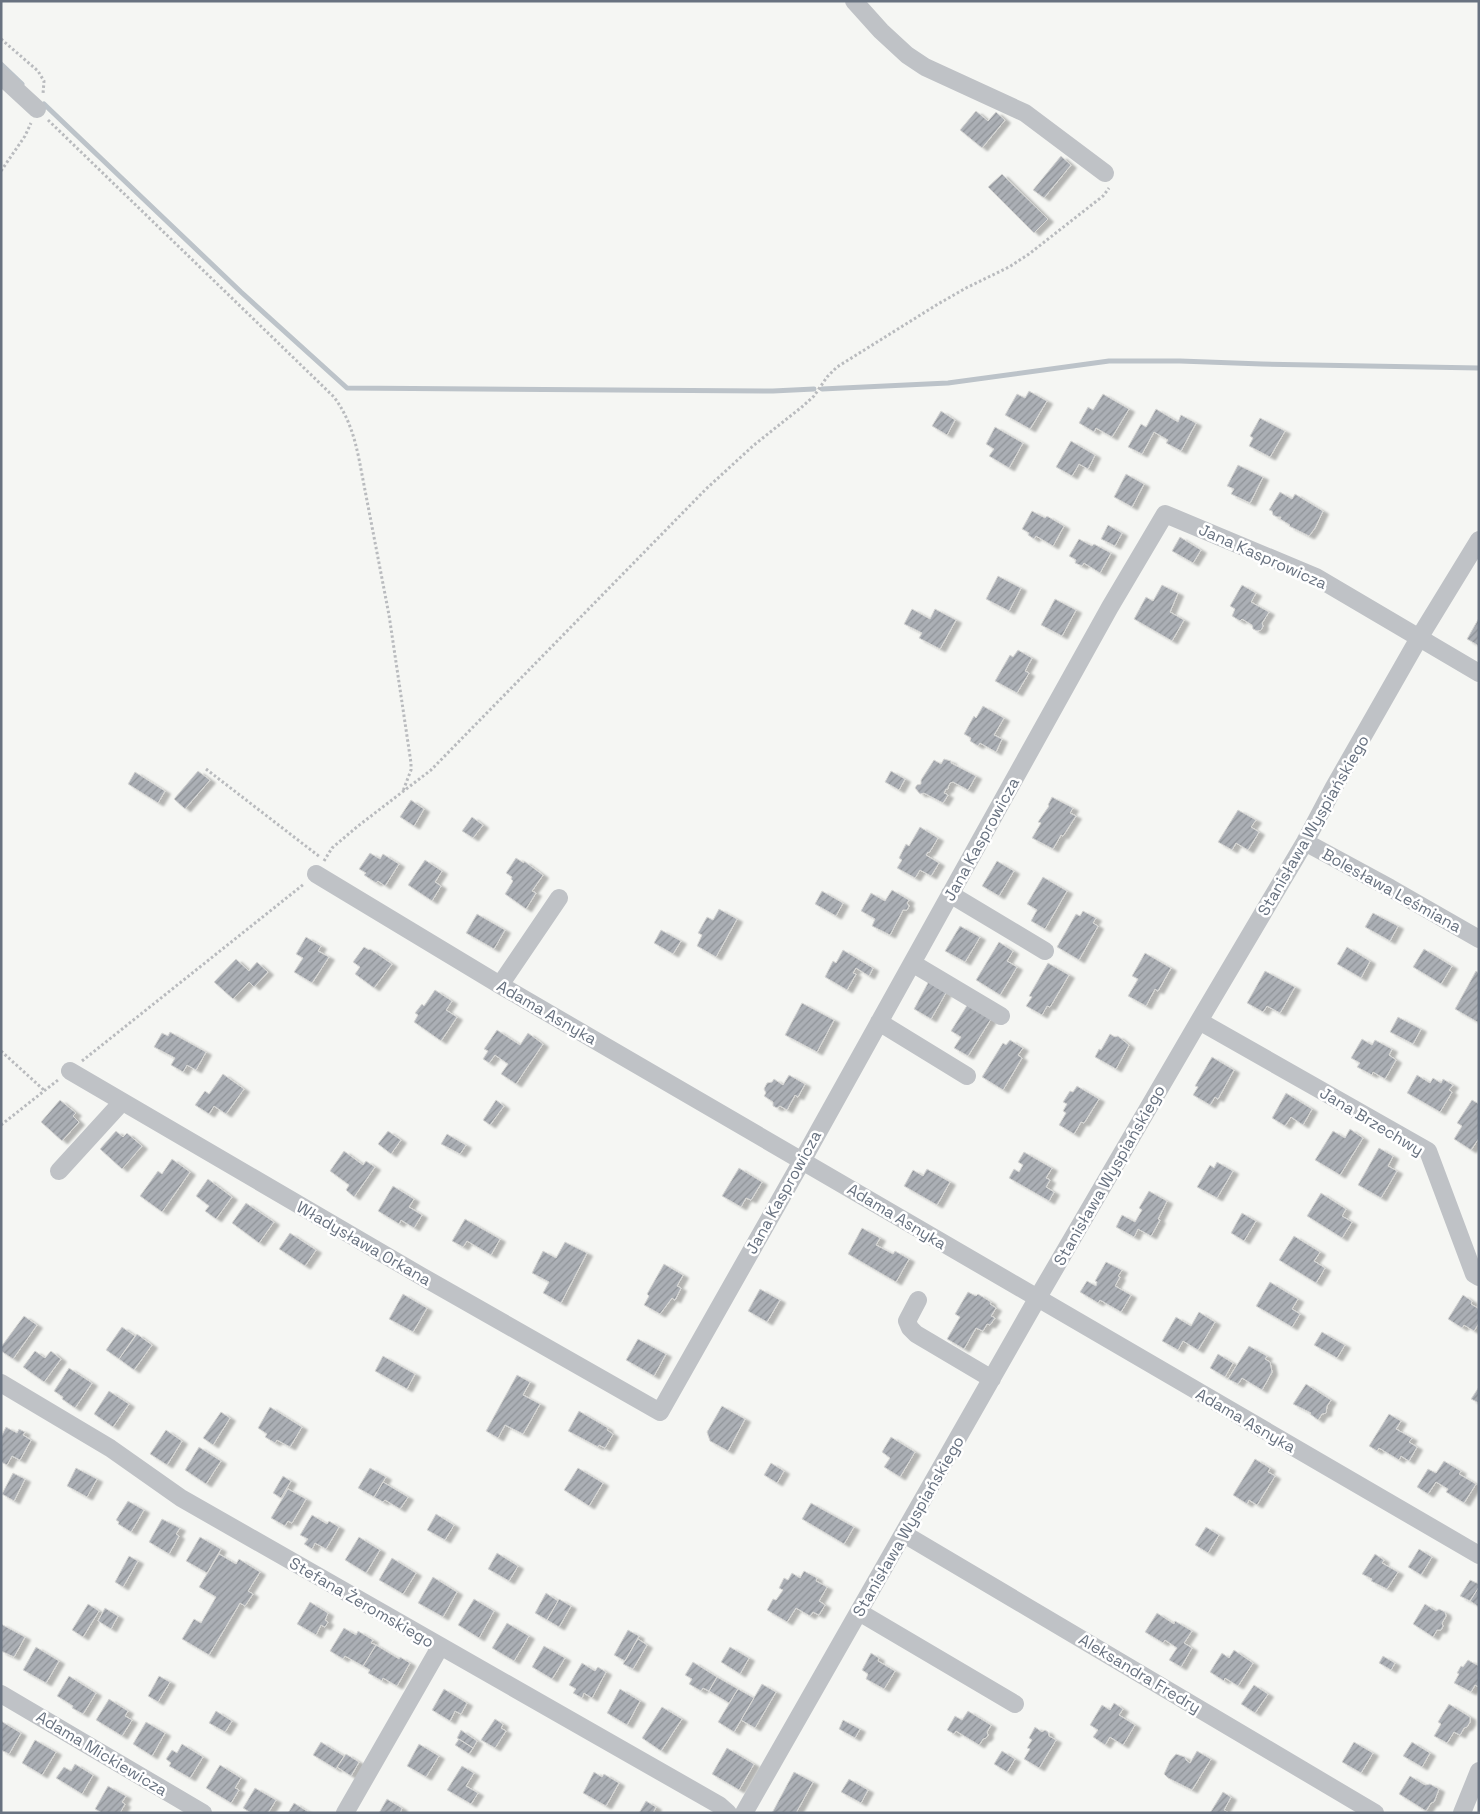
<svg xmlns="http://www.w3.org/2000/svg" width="1480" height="1814" font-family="'Space Grotesk',sans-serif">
<defs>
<pattern id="building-hatch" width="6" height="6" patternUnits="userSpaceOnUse" patternTransform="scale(1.25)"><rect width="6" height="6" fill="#abafb5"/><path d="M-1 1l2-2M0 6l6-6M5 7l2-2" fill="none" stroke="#8f9398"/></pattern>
<filter id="shadow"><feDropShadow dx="5.5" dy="3" stdDeviation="1" flood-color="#0004"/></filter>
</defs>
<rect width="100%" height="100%" fill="#f5f6f3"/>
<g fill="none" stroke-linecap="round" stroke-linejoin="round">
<path stroke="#bcc3c9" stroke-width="5" d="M1,64L22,84
M44,104L241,292L347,388L773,391L814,389
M822,389L948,383L1109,361H1180L1262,364L1479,368"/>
</g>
<path fill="url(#building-hatch)" stroke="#d7d7d5" filter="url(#shadow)" d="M976,111L988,121L996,112L1005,120L982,148L960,130Z
M1061,156L1071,165L1044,198L1033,190Z
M1002,174L1048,219L1034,233L988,187Z
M1029,391L1047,401L1030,429L1005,415L1017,394L1025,398Z
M1103,394L1129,409L1112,437L1096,428L1094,432L1079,423L1088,407L1093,410Z
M1156,409L1178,422L1181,415L1196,423L1181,451L1166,443L1168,440L1154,432L1142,454L1128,447L1141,424L1146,427Z
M941,411L955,420L947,435L932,426Z
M1260,418L1285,431L1270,457L1249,446L1253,438L1250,436Z
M995,427L1023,443L1009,468L989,456L994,449L986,444Z
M1071,441L1095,455L1088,469L1079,464L1072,476L1056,467Z
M1238,465L1263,477L1250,503L1231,494L1234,489L1227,486Z
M1126,474L1144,484L1132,507L1114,497Z
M1280,492L1292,499L1295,494L1323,511L1315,528L1309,536L1289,526L1290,525L1280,519L1281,517H1277L1273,515L1272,511L1269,510Z
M1032,511L1045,518L1047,516L1064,526L1053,546L1036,536L1034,539L1028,535L1029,533L1022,529Z
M1108,525L1122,533L1115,546L1101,539Z
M1180,537L1201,550L1193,563L1172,551Z
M1079,539L1092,546L1094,544L1111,553L1100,573L1084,563L1082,566L1075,563L1076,560L1069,556Z
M998,576L1021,588L1009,611L986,599Z
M1162,585L1178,593L1170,612L1184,620L1172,641L1134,619L1146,597L1153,601Z
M1242,585L1256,593L1251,602L1269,612L1262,623L1263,626L1261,630L1257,631L1253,629L1252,625L1242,619L1240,621L1232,616L1235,609L1230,606Z
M1055,599L1076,610L1062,636L1041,625Z
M912,609L930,619L935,609L956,620L940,649L919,638L922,633L904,624Z
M1479,618V646L1467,639Z
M1018,650L1032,658L1025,671L1029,673L1017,693L995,681L1010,655L1013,657Z
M983,706L1004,718L994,735L1002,739L996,752L980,743L978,746L970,741L971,738L964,734L974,716L976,718Z
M944,759L951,761V763L976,776L968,790L953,782L950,783L948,787V789H946L944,793L948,795L943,803L924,793L920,794L915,788L917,785L921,784V780L934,760L941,764Z
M198,771L210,780L185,809L174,799Z
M891,771L905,779L899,790L885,782Z
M135,772L165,791L158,803L128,784Z
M1052,797L1073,808L1070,813L1076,816L1063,836L1061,835L1053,849L1032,838L1041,823L1038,822L1049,806L1048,805Z
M411,800L424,809L414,826L400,817Z
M1238,810L1256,820L1251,827L1259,832L1248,850L1236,843L1232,850L1218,842Z
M472,817L483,825L473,838L462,831Z
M920,827L938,838L929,853L928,852L926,855L939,863L931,876L920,870L915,878L897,868L902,860L899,858L906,844L909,846Z
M370,853L380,859L383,854L399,864L385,886L378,881L376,883L364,875L366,873L359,869Z
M516,858L524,863V861L543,875L532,891L536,893L526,909L505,894L513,881L511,879L512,877L506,873Z
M425,860L442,871L435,882L441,886L432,901L408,885Z
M997,861L1014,871L999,896L982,886Z
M1043,877L1067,891L1045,929L1031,921L1037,910L1027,904Z
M892,890L909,900L907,903L909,906L907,910H903L890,935L872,926L875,919L861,911L871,893L885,901Z
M822,891L843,903L836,916L815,904Z
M719,909L737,919L716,957L697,946L702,935L698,933L707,917L713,920Z
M1083,911L1096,918L1093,923L1098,926L1079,960L1057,947L1076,914L1080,916Z
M1373,913L1398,926L1390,941L1365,927Z
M477,914L505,930L494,949L466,933Z
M960,926L980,937L965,962L945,951Z
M661,930L681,941L673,954L654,943Z
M306,937L321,946L318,951L329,957L312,983L294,972L303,958L296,954Z
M999,942L1013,951L1007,961L1017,967L1000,995L976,980Z
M364,947L369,950L370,949L392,964L374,988L355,974L360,967L353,962Z
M1347,947L1370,961L1361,978L1337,964Z
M1424,949L1452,966L1441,984L1413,967Z
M843,950L873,968L869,976L856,968L853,973L856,974L847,990L825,977L833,961L836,963Z
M1145,953L1171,968L1158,991L1155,989L1146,1006L1128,996L1138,979L1132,976Z
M236,959L249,971L257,962L268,972L254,987L249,982L233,999L214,982Z
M1048,963L1069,975L1050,1007L1047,1006L1042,1015L1026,1006L1032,997L1029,996Z
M1265,971L1295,987L1280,1013L1267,1006L1263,1012L1247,1003Z
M1476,971L1479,973V1023L1455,1009Z
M929,981L947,991L931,1019L914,1009Z
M435,990L452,1001L446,1010L457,1017L441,1041L414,1022L418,1015L415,1013L422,1004L424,1006Z
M802,1003L834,1020L817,1052L785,1035Z
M968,1004L991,1019L968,1056L954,1048L961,1037L951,1031Z
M1398,1017L1421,1029L1413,1044L1390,1032Z
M497,1030L520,1045L528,1033L543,1044L516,1084L501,1074L508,1064L495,1055L489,1063L483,1059L488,1051L484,1049Z
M170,1032L206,1052L196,1070L187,1065L183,1072L171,1065L175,1058L154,1047L162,1033L168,1036Z
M1110,1034L1115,1037L1118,1036L1129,1045L1116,1069L1095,1057L1099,1049L1101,1050Z
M1362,1039L1372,1045L1375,1040L1392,1049L1389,1055L1396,1060L1385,1079L1373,1072L1372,1075L1357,1067L1360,1063L1351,1058Z
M1010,1040L1023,1048L1018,1055L1022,1058L1003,1090L982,1077L1003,1043L1006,1045Z
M1212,1057L1234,1070L1218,1099L1215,1097L1210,1105L1193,1095L1198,1087L1195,1086Z
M223,1074L244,1089L226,1114L214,1106L209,1114L195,1105L205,1091L209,1094Z
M789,1075L805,1084L798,1097L795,1095L787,1110L780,1106L777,1108L773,1106V1102L764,1096L766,1093L764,1089L767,1083L772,1082L774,1079L783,1085Z
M1417,1075L1430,1083L1433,1078L1441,1083L1443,1079L1453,1085L1449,1090L1452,1092L1440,1112L1407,1093Z
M1077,1086L1099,1099L1084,1123L1081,1122L1074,1134L1059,1125L1066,1113L1063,1111L1067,1104L1063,1102L1070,1091L1073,1092Z
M1286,1093L1312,1109L1303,1125L1291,1117L1285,1126L1272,1118Z
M60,1100L76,1113L73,1116L79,1122L62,1141L41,1122Z
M496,1100L504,1106L490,1125L483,1120Z
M1472,1100L1479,1104V1138L1471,1150L1454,1139L1462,1126L1457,1123Z
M1350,1129L1363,1138L1340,1175L1315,1160L1333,1131L1345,1138Z
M116,1131L123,1137L127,1133L142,1146L122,1169L100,1149Z
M388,1131L401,1140L391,1154L378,1144Z
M447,1134L466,1145L460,1154L441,1144Z
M1379,1148L1393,1156L1388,1166L1397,1171L1381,1198L1358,1185Z
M344,1151L363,1165L366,1161L375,1167L354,1197L346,1190L349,1185L330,1171Z
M1024,1152L1052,1168L1046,1178L1050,1180L1046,1187L1054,1192L1049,1201L1009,1178L1014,1169L1019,1172L1023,1165L1018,1162Z
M172,1159L190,1172L162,1212L140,1196L158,1171L162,1174Z
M1217,1162L1233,1171L1217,1198L1197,1187L1210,1165L1214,1168Z
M739,1168L762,1182L751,1200L746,1198L741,1207L722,1196Z
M927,1169L950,1182L937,1205L904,1186L913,1170L923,1176Z
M208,1179L232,1197L216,1219L205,1211L209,1206L196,1196Z
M393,1186L414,1199L409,1207L422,1215L414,1228L401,1220L399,1224L378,1211Z
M1149,1191L1167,1201L1158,1219L1160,1220L1151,1236L1138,1229L1134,1237L1116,1227L1122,1215L1135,1222L1142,1210L1139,1208Z
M1321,1193L1346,1209L1342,1216L1352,1222L1342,1238L1307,1216Z
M246,1203L274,1222L259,1243L232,1223Z
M1242,1213L1256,1221L1244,1241L1231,1233Z
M465,1219L500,1239L491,1255L467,1241L463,1247L452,1241Z
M862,1228L880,1238L876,1245L893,1254L895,1251L909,1259L896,1282L848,1254Z
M290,1233L316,1250L305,1266L279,1249Z
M1294,1236L1320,1252L1314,1261L1325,1268L1316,1283L1279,1260Z
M565,1242L587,1253L561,1303L543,1293L549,1282L532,1273L543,1251L556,1258Z
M1106,1262L1122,1270L1118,1276L1120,1277L1115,1286L1131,1295L1121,1312L1100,1300L1098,1303L1080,1292L1087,1281L1096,1286L1097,1282L1095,1281Z
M664,1264L683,1275L677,1286L681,1288L675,1300L672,1298L660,1314L644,1305L649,1296L647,1294Z
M1270,1282L1298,1299L1292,1309L1300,1314L1292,1327L1256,1306Z
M760,1289L780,1300L767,1322L748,1311Z
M968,1292L976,1296L978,1294L991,1302L990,1304L996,1308L991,1316L995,1318L990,1325L987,1324L983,1331L976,1328L964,1349L947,1339L960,1317L955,1314Z
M403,1294L427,1308L413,1332L389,1319Z
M1463,1295L1472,1301L1471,1304L1479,1309V1323L1474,1331L1464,1325L1462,1328L1448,1319Z
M1199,1312L1215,1322L1198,1350L1183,1341L1178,1350L1162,1341L1176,1317L1191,1326Z
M24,1316L37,1325L13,1359L1,1351V1347Z
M122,1327L135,1336L119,1359L106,1350Z
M1322,1332L1345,1345L1337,1358L1314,1345Z
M137,1334L152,1345L134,1370L119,1359Z
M638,1339L666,1354L654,1376L626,1360Z
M1249,1346L1267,1356L1265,1359L1270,1362L1272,1372L1262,1390L1242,1378L1238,1384L1228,1379Z
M35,1351L45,1358L51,1351L61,1359L44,1382L23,1367Z
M1218,1354L1233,1363L1225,1377L1210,1368Z
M383,1356L415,1374L407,1389L375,1371Z
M69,1368L92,1383L75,1408L62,1399L63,1397L54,1391Z
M517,1375L530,1382L523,1395L540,1404L523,1434L505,1425L498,1438L486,1431Z
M1306,1384L1331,1400L1327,1406L1326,1413L1322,1414L1318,1420L1310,1414L1311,1413L1293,1404Z
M1479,1387V1403L1471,1399Z
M109,1391L129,1404L113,1427L94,1414Z
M722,1406L745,1419L728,1451L710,1441L707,1432Z
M270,1407L302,1427L290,1447L277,1440L275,1443L265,1437L267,1434L258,1428Z
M579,1411L608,1428L607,1430L613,1434L605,1448L599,1445L598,1447L568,1431Z
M221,1412L230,1418L213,1445L203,1438Z
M1389,1414L1401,1421L1396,1429L1412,1438L1409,1442L1417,1447L1409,1461L1401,1456L1399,1460L1379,1448L1377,1451L1369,1446Z
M6,1427L17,1433L19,1429L25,1432L23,1435L31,1440L20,1460L12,1456L7,1465L1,1462V1437Z
M166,1430L182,1441L167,1465L150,1454Z
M891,1437L915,1452L900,1477L884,1467L890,1458L882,1452Z
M199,1447L221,1461L206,1484L185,1470Z
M1255,1459L1270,1468L1268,1472L1275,1476L1257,1505L1249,1500L1247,1504L1233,1495Z
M1444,1461L1461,1471L1459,1474L1476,1484L1464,1503L1446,1492L1448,1489L1436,1482L1428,1494L1417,1487L1428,1469L1436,1473Z
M771,1463L784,1471L777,1483L764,1475Z
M76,1468L97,1479L87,1497L67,1486Z
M370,1468L386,1477L374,1497L358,1488Z
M578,1468L603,1483L589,1506L564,1490Z
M13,1473L25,1479L14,1501L2,1494Z
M283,1476L291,1481L281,1498L273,1493Z
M383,1482L408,1497L400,1509L385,1500L383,1502L374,1497Z
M288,1489L306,1499L292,1523L288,1521L285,1526L271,1518Z
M128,1501L144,1510L131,1532L118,1524L119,1522L116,1520Z
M811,1503L854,1527L844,1544L802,1519Z
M436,1514L454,1525L445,1540L427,1530Z
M312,1515L327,1524L329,1521L339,1527L326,1549L315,1543L312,1549L304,1544L308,1539L300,1535Z
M162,1519L180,1528L176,1534L179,1536L169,1554L149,1542Z
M1206,1527L1219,1535L1208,1553L1195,1545Z
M200,1537L221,1549L207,1573L186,1561Z
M359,1537L380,1550L366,1573L345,1560Z
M1419,1549L1432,1557L1421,1575L1408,1567Z
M497,1553L518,1566L509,1581L488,1569Z
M219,1554L236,1564L239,1559L260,1572L248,1591L253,1594L245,1606L240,1603L209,1655L182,1639L194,1619L201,1623L216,1597L199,1587Z
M1375,1554L1384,1560L1382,1563L1398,1572L1387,1589L1371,1581L1372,1579L1362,1574Z
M129,1556L138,1561L123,1587L115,1582Z
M392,1558L416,1573L403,1594L379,1580Z
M804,1571L817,1578L816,1581L827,1587L819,1601L825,1605L819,1615L813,1612L810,1616L796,1608L787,1622L767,1610L773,1599L776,1600L783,1590L779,1588L784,1578L788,1580L792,1573L800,1578Z
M433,1577L457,1592L443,1617L418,1603Z
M1470,1580L1479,1584V1587L1470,1601L1460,1596Z
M1479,1587V1607L1470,1601Z
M546,1593L558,1601L547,1620L535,1613Z
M474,1599L494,1611L479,1638L458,1625Z
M559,1599L571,1606L559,1627L547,1620Z
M310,1602L328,1613L325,1620L328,1622L325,1627L321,1625L316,1635L297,1624Z
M88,1604L99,1611L83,1637L72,1630Z
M1425,1604L1436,1611L1439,1609L1445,1612L1446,1616L1442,1623L1443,1626L1441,1630H1437L1433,1637L1413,1624Z
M105,1608L118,1616L111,1629L98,1621Z
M1157,1613L1174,1624L1175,1621L1192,1631L1184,1643L1192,1648L1181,1667L1169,1660L1177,1648L1165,1640L1163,1643L1145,1632Z
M507,1623L529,1636L514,1661L492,1648Z
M1,1624L25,1637L14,1657L1,1651Z
M344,1628L356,1635L358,1631L373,1640L371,1643L376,1645L363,1666L345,1656L343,1659L330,1651Z
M628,1630L639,1636L625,1661L614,1655Z
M638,1639L647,1645L633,1669L623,1664Z
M376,1645L399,1659L400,1657L410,1663L397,1686L383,1678L382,1681L368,1673L370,1670L363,1666Z
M544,1646L565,1658L552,1679L532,1667Z
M36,1647L59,1661L46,1683L23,1670Z
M730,1647L749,1658L740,1674L721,1662Z
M1234,1650L1253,1663L1238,1686L1225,1678L1224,1681L1210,1672L1222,1653L1229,1658Z
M871,1653L879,1658L878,1661L895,1671L884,1689L866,1679L868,1674L862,1670Z
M1383,1656L1395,1663L1391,1670L1379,1663Z
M1468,1660L1479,1666V1687L1475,1685L1471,1692L1454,1683L1459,1674L1457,1673L1461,1666L1463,1667Z
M693,1662L717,1677L709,1691L703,1688L701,1691L689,1684L692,1679L685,1675Z
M582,1663L595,1671L598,1667L606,1672L592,1698L584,1693L582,1698L573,1693L576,1689L569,1685Z
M69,1676L96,1693L83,1714L72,1708L73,1706L57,1696Z
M159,1676L170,1682L158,1702L148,1696Z
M717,1677L738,1689L729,1703L709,1691Z
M762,1684L776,1692L755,1728L741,1720Z
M1254,1685L1268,1694L1255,1713L1241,1704Z
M444,1689L467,1703L461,1714L455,1711L450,1721L432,1710Z
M620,1689L640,1701L627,1725L607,1713Z
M738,1689L754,1698L734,1732L718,1722Z
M109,1699L128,1711L125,1716L132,1720L122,1736L96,1720Z
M1114,1703L1123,1709L1119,1715L1135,1725L1123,1745L1110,1737L1105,1745L1093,1737L1098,1730L1090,1725L1102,1705L1110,1710Z
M1449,1704L1470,1717V1722L1467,1727L1464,1728L1460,1735L1454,1732L1447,1743L1434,1736L1441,1724L1438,1722Z
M662,1707L682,1719L661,1751L642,1738Z
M216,1711L232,1721L225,1732L209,1723Z
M968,1711L991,1725L987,1732L988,1735L986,1738L983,1739L979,1745L956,1731L954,1734L947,1730L955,1716L962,1720Z
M495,1719L503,1724L501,1728L506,1731L495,1748L481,1740Z
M843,1720L860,1729L855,1738L839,1729Z
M1,1721L21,1733L9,1754L1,1750Z
M146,1722L165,1733L152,1756L133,1744Z
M1035,1727L1042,1732L1045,1730L1048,1732L1049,1736L1056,1740L1039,1768L1024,1759L1030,1749L1027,1748L1032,1740L1029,1738Z
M461,1730L477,1741L473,1748L457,1738Z
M459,1739L473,1748L469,1754L455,1745Z
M35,1740L56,1752L42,1775L22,1763Z
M321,1742L344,1756L336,1769L313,1755Z
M1354,1742L1373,1753L1361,1773L1342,1762Z
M1412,1742L1430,1753L1422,1767L1403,1756Z
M182,1744L203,1757L190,1778L169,1766L171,1763L166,1759L172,1750L177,1753Z
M419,1744L439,1756L426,1777L407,1766Z
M727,1748L754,1764L739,1790L712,1774Z
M1002,1751L1015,1759L1007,1772L994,1764Z
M1197,1751L1211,1759L1192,1790L1168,1778L1164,1774L1170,1761L1176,1754L1185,1757L1186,1760L1190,1763Z
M346,1754L359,1762L351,1776L337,1767Z
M75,1764L93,1775L82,1794L56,1778L64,1767L71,1771Z
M220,1765L241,1778L235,1788L239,1790L231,1803L206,1788Z
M462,1766L474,1773L466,1786L478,1793L471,1804L447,1790Z
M594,1772L602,1777L604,1774L619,1783L606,1806L583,1793Z
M794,1772L813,1782L796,1813H772Z
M1410,1776L1425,1785L1430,1784L1439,1789L1434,1802L1431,1803L1426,1811L1399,1794Z
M849,1779L868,1790L861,1803L841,1792Z
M108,1786L126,1796L122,1802L125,1804L120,1813H102L95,1809Z
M255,1788L276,1800L268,1813H251L243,1808Z
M1223,1792L1231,1797L1224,1810L1229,1813H1210Z
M387,1799L402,1808L400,1813H379Z
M646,1801L656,1807L653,1813H639Z
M294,1803L310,1813H288Z"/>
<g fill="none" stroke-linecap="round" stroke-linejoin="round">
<path stroke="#b9bbbe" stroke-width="3" stroke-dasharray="2.5 2.5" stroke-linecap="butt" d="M1,39L38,71L44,81L43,94
M48,120L334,397C348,416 354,435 359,459L389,615L411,763V770L403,791
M1,171L25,136L31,123
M206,769L320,857
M324,861L332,848L358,826L431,770L706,489L754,445L803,406L814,396L827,377L837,367L938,304L966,288L1009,267L1029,254L1103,196L1109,188
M1,1051L45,1091
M82,1061L304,884
M1,1125L58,1080"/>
<path stroke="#bfc2c6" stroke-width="18" d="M854,1L881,31L907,55L925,67L1025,113L1105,173
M1,76L37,109
M1305,842L1390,888L1479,939
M316,874L500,985L1479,1555
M950,894L1045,951
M912,963L1001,1016
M500,985L559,898
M1199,1021L1428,1151L1474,1274L1479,1277
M879,1022L967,1076
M70,1071L421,1276L660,1412L802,1161L1110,607L1165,514L1316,577L1479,673
M59,1171L122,1102
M918,1300L907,1321L910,1328L916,1334L992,1379
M1,1383L110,1448L181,1498L719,1805L728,1813
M904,1534L1375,1813
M859,1612L1015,1704
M1,1694L203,1813
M345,1813L440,1647
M744,1813L1037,1299L1199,1021L1305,842L1334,787L1419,638L1479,540
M1462,1813L1479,1771"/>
</g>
<g text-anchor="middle" stroke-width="5" stroke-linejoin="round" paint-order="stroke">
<g font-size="16" fill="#687280" stroke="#fff">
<text transform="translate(1263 556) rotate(24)" y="6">Jana Kasprowicza</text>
<text transform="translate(1313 825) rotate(-60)" y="6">Stanisława Wyspiańskiego</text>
<text transform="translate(981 839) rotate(-61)" y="6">Jana Kasprowicza</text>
<text transform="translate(1392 890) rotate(29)" y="6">Bolesława Leśmiana</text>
<text transform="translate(547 1012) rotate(30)" y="6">Adama Asnyka</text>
<text transform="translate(1372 1121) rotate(31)" y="6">Jana Brzechwy</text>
<text transform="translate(1109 1175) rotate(-60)" y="6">Stanisława Wyspiańskiego</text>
<text transform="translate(783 1192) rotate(-61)" y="6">Jana Kasprowicza</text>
<text transform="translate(897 1216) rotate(31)" y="6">Adama Asnyka</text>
<text transform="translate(364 1243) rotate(30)" y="6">Władysława Orkana</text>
<text transform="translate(1246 1420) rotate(30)" y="6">Adama Asnyka</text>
<text transform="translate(908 1526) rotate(-60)" y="6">Stanisława Wyspiańskiego</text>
<text transform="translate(362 1602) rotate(30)" y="6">Stefana Żeromskiego</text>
<text transform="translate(1140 1673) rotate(31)" y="6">Aleksandra Fredry</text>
<text transform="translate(102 1753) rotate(31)" y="6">Adama Mickiewicza</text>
</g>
</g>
<rect width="1480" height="1814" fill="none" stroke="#687280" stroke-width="5"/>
</svg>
